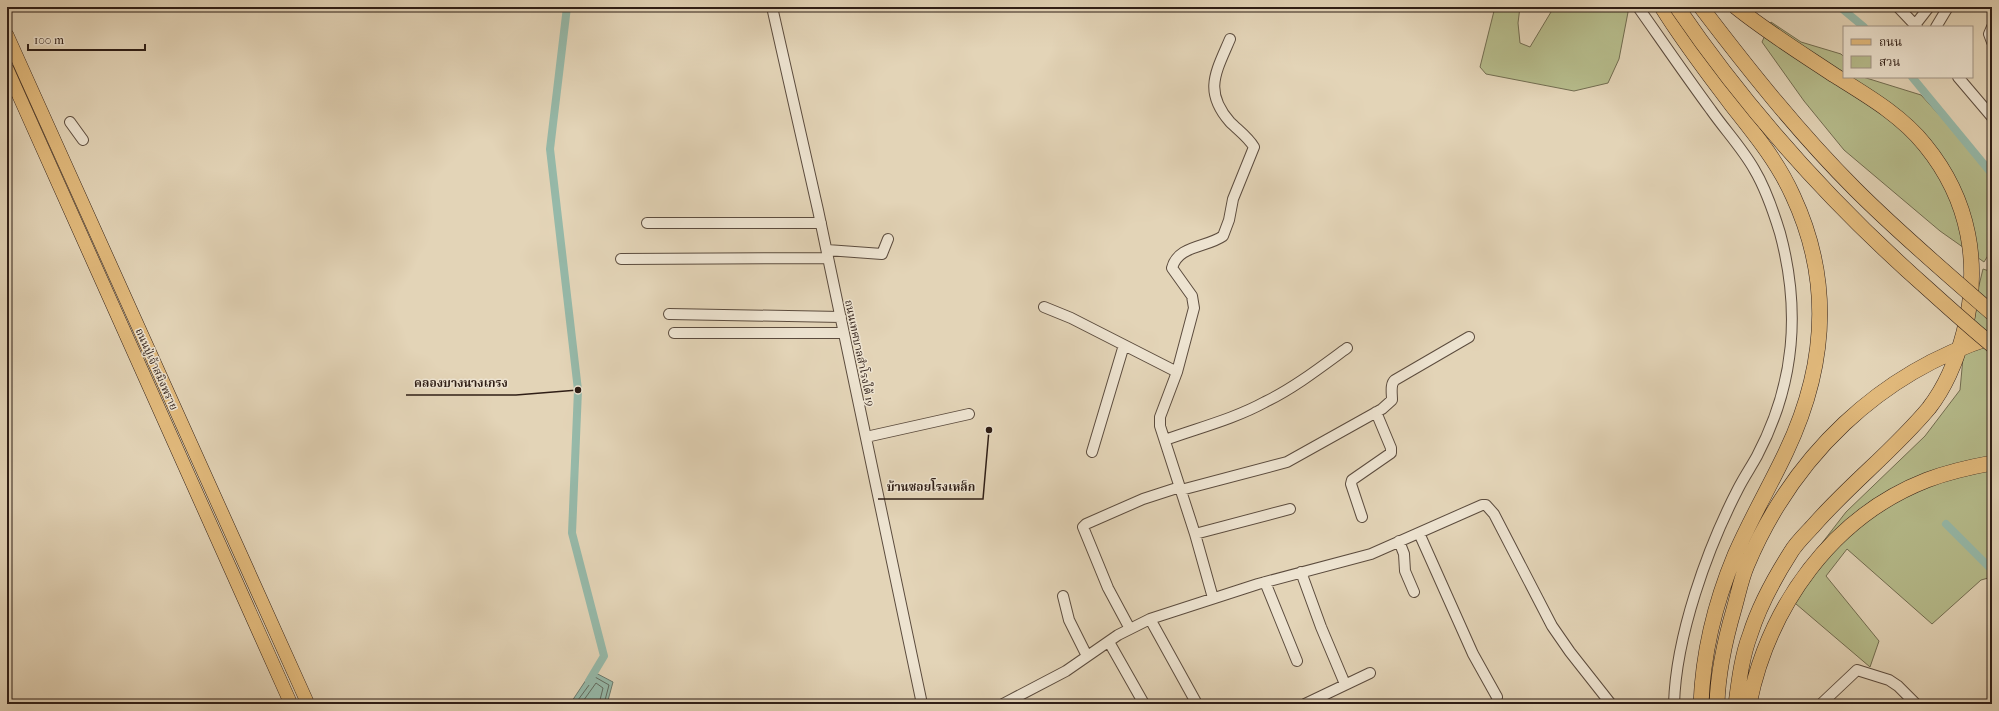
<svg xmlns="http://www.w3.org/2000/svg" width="1999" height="711" font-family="'IM FELL French Canon','Noto Serif Thai',serif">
<rect width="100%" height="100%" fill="#e3d4b7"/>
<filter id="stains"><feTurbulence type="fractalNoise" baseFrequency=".005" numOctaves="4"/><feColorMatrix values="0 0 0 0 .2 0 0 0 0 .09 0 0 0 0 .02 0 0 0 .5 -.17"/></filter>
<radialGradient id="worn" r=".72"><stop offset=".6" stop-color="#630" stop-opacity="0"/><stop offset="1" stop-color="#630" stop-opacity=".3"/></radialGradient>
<path fill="#b6bc8c" stroke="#726d51" d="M1495,7H1520L1518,23L1520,43L1530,47L1554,7H1629L1619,59L1608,83L1574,91L1486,74L1480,67Z
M1771,22L1801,42L1841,54L1844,57V77H1863L1921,95L1982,162L1992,178V249L1984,262L1940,231L1844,150L1804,101L1762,42Z
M1983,269L1992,272V577L1981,580L1932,624L1847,549L1826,576L1879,641L1870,667L1789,598L1822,543L1846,512L1925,436L1960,390L1964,347Z"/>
<path fill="#96b9a9" stroke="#6d7b6e" d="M592,671L613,682L607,704H570Z"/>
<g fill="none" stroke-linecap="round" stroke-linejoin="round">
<path stroke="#626c60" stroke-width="1" d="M575,704L595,677L609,685L604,704
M581,704L596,683L603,688L599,704"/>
<path stroke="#96b9a9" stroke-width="8" d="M567,7L550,149L578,390L572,533L604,656L589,681
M1840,7L1864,27
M1912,77L1992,174
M1946,524L1992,570"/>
<g stroke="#5c4c3e" stroke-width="12">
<path id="minor" d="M772,7L818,210L922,704
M1638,7C1662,41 1686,76 1711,110C1725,130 1742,148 1754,169C1766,189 1773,210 1780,233C1801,311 1795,384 1757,456C1751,467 1744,477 1738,489C1707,549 1676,636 1674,704
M1898,7L1917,27
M1915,25L1929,7
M1936,27L1948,7
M1992,27L1989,34L1992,42
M1958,77L1992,117
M70,122L83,140
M647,223H821
M827,250L882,254L888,239
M621,259L828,258
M1044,307L1071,318L1177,372
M669,314L841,317
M674,333H844
M866,437L969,414
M1165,440C1198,428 1234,419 1265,402C1294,388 1321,367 1347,348
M1092,452L1124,345
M1181,490L1287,462L1382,409L1392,400C1392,393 1390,384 1395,380L1469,337
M1362,517L1351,484L1352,480L1391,453V448L1376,412
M1419,533L1473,654L1497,697
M1195,534L1290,509
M1399,541L1404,554L1405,571L1414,592
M1301,572L1321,627L1345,684
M1265,582L1297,661
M1063,596L1069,620L1087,656
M1213,598L1195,534L1160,426V417L1177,372L1194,308L1192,296L1172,268C1178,245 1206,248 1223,236L1229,220L1233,199L1254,147C1248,137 1238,130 1230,122C1203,91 1216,72 1230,39
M1150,619L1197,704
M1130,629L1108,588L1083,527L1086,524L1143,499L1180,487
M1109,642L1143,702
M1003,704L1066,671L1118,635L1150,619L1258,584L1371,554L1482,505H1486L1494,514L1552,626L1570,652L1611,704
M1305,704L1370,673
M1821,704L1857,670L1889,680L1898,686L1916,704"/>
</g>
<g stroke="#2f1e16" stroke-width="14">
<path id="major" d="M7,35L308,704
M7,69L291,704"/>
</g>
<g stroke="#2f1e16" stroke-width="16">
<path id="highway" d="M1662,7C1683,41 1707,72 1731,104C1754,133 1778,162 1793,196C1833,282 1826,368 1786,452C1770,486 1750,520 1735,555C1715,603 1703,652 1701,704
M1717,704C1718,672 1725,640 1734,609C1738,595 1741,579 1747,565C1793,456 1879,373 1992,337
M1736,704C1739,681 1742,656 1750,635C1759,606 1775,577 1791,552C1797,542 1807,533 1814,525C1850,484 1894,450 1929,408C1946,386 1957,359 1964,332C1981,265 1970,200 1925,145C1901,115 1866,95 1834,75C1801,53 1767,32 1736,7
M1749,704C1769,606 1832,517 1927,480C1948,472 1970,467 1992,463"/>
</g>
<use href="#minor" stroke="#ede3d0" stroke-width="10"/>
<use href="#major" stroke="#e2ba7c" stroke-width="13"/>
<use href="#highway" stroke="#e2ba7c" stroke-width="15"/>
<g stroke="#2f1e16" stroke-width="16" stroke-linecap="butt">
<path id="highway-bridge" d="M1677,7C1748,111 1834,206 1928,289C1949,308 1970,327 1992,345
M1701,7C1749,70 1799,133 1855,189C1899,233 1946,273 1992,313"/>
</g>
<use href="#highway-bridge" stroke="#e2ba7c" stroke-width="15"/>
</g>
<g text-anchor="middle" stroke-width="3" stroke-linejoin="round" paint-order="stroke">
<g font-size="11" fill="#2f1e16" stroke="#ede3d0">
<text transform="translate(860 353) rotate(78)" y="4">ถนนเทศบาลสำโรงใต้ 19</text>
<text transform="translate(157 369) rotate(66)" y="4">ถนนปู่เจ้าสมิงพราย</text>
</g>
</g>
<path fill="none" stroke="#2f1e16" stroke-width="1.5" d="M578 390L516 395H406M989 430L983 499H878"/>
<g fill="#2f1e16" stroke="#ede3d0" stroke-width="1.5">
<circle cx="578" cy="390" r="4"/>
<circle cx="989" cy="430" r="4"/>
</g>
<g font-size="12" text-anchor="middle" font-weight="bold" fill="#2f1e16" stroke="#ede3d0" stroke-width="3" stroke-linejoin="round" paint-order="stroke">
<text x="461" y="387">คลองบางนางเกรง</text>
<text x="931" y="491">บ้านซอยโรงเหล็ก</text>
</g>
<rect width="1999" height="711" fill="none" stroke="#e3d4b7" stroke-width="24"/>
<rect x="8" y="8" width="1983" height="695" fill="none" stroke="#2f1e16" stroke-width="2"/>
<rect x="12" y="12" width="1975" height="687" fill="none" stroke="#2f1e16"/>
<rect x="1843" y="26" width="130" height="52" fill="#ede3d0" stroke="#a19486"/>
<rect x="1851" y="39" width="20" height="6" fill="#e2ba7c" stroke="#a19486"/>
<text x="1879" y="46" font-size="12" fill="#2f1e16">ถนน</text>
<rect x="1851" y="56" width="20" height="12" fill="#b6bc8c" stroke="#a19486"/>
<text x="1879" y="66" font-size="12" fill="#2f1e16">สวน</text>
<path d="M28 44v6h117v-6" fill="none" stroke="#2f1e16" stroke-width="2"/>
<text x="34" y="44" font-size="12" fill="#2f1e16" stroke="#ede3d0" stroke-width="3" paint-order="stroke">100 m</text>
<rect width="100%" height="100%" filter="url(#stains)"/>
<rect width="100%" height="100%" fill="url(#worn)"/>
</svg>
